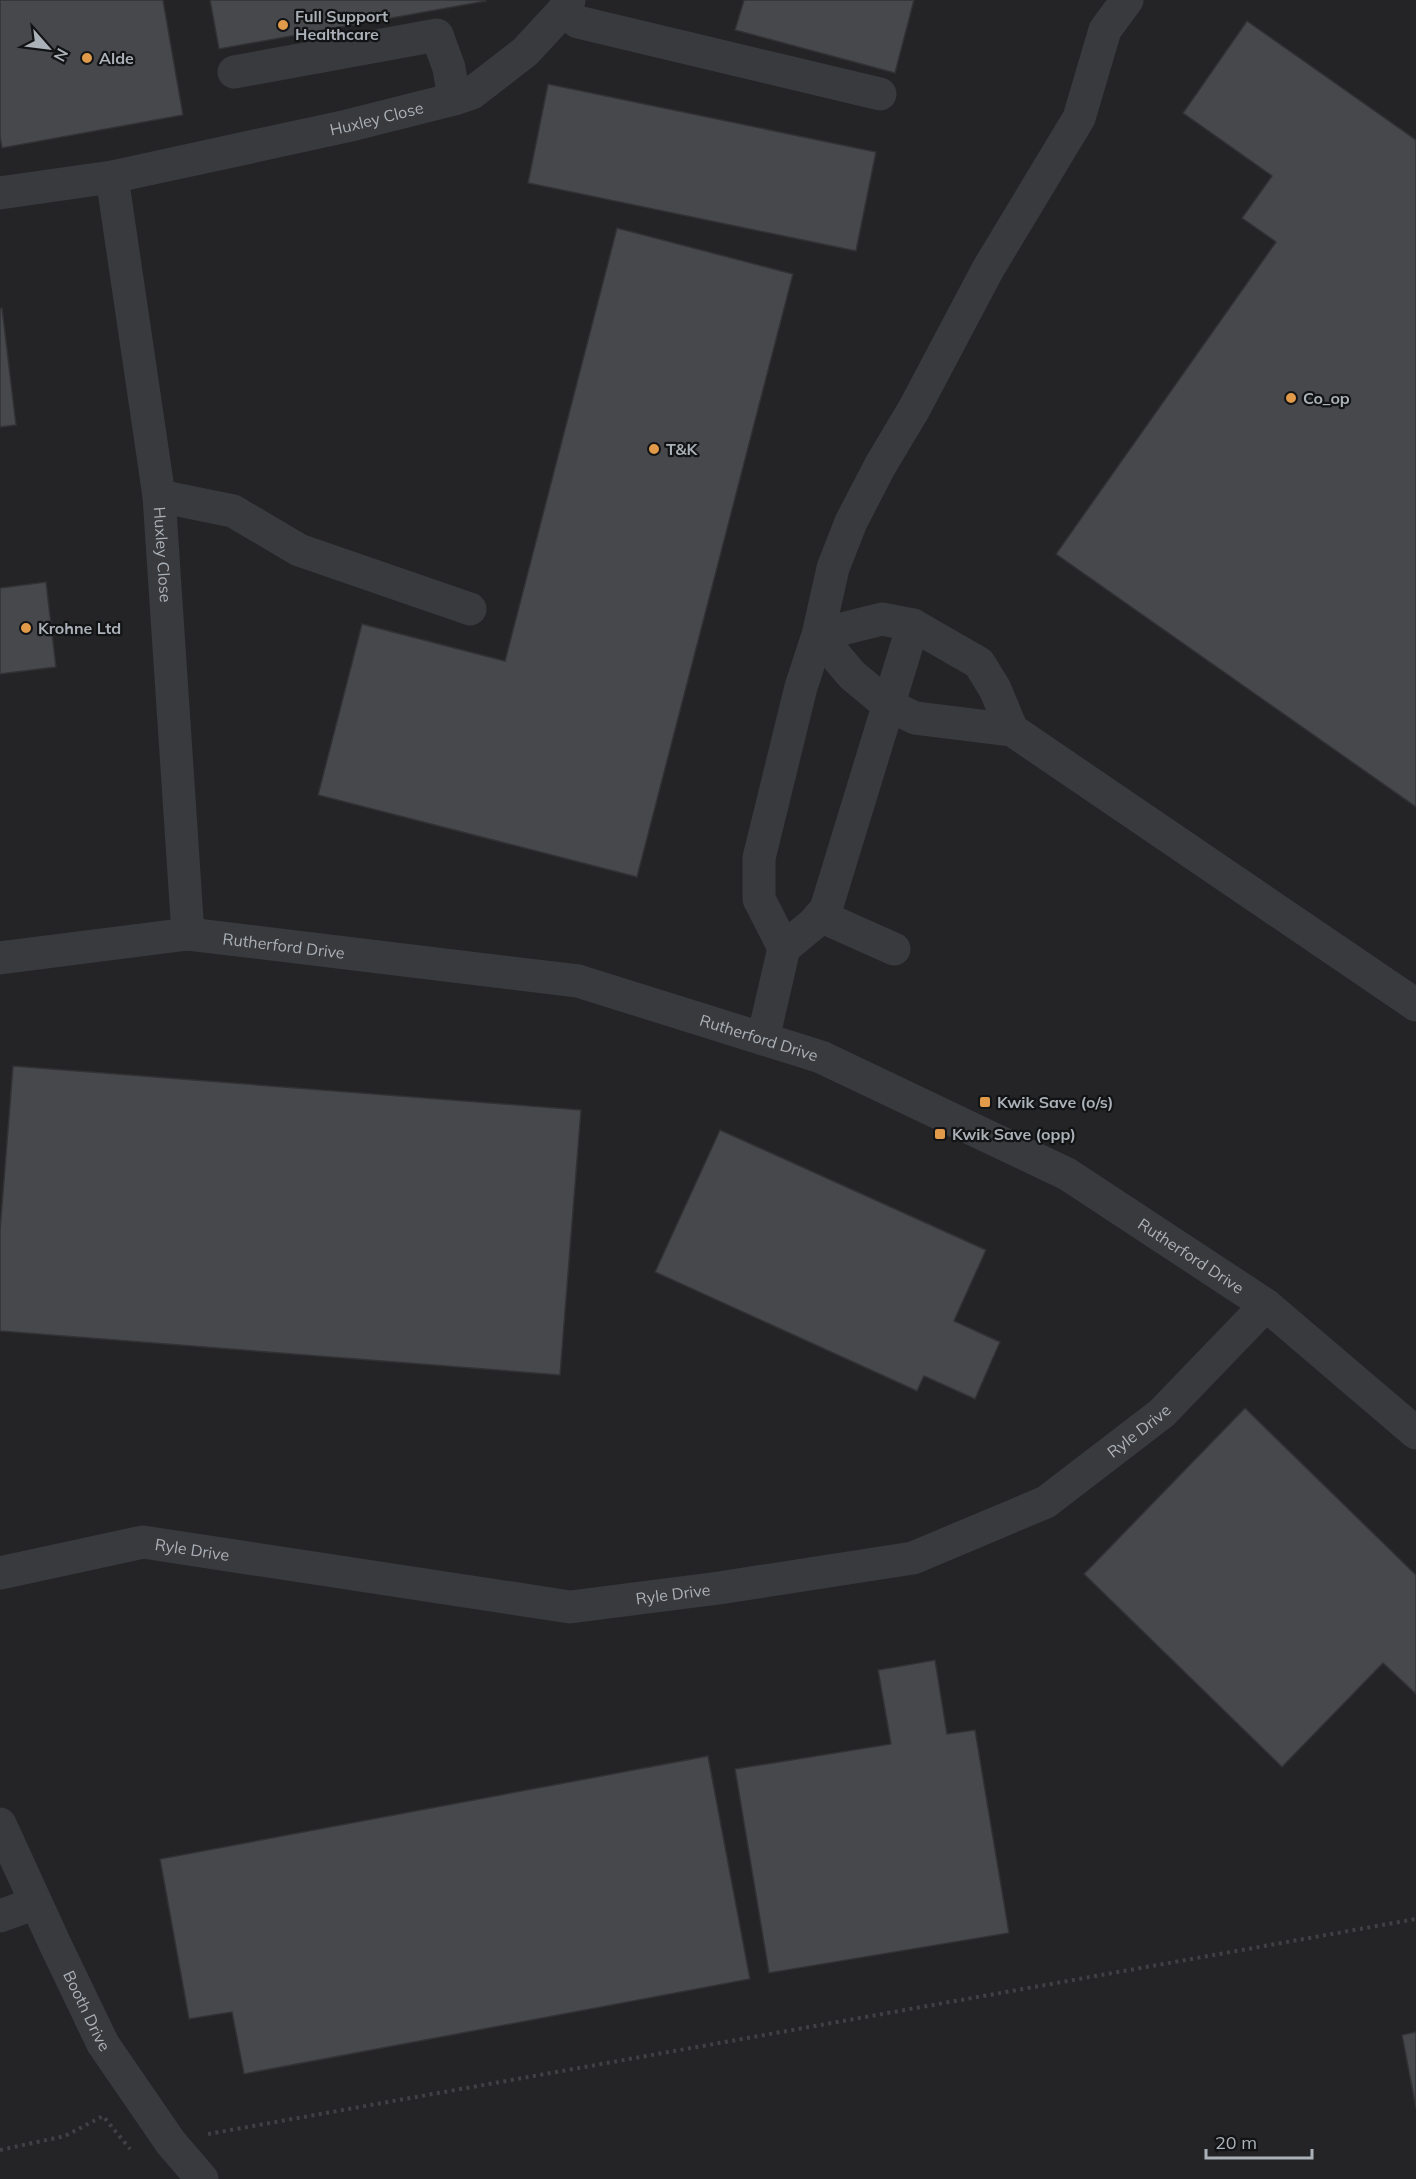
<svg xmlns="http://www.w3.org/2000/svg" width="1416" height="2179" font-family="Mulish,sans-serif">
<rect width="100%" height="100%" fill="#171819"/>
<path fill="#242426" d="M0,0H1416V2179H0Z"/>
<path fill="#47484c" stroke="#323235" stroke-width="1.5" d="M0,0H163L183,115L2,148L0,136Z
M210,0H485L486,1L219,49Z
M744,0H914L895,73L735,30Z
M1247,21L1416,140V807L1056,554L1276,242L1242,218L1272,176L1183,113Z
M548,84L876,152L856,251L528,183Z
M617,228L793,274L637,877L318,795L362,624L505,661Z
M2,308L16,425L0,427V309Z
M46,582L56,667L0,674V588Z
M13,1066L581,1110L560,1375L0,1331V1230Z
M720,1130L986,1250L954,1321L1000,1342L975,1399L924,1376L917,1391L655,1272Z
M1245,1408L1416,1575V1694L1383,1663L1282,1767L1084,1574Z
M935,1660L947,1734L975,1730L1009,1933L769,1973L735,1769L891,1744L878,1670Z
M708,1756L750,1979L244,2074L232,2012L189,2019L160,1859Z
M1416,2032V2108L1402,2035Z"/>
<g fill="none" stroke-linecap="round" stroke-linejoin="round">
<path stroke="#3f4145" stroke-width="4" stroke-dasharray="3 4.5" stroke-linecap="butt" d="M208,2134L1416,1919
M0,2150L65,2136L103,2116L130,2149"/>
<g stroke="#393a3e" stroke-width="33">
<path d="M563,11L578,22L880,94"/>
<path d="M234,72L437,35L449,68L454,99"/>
<path id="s1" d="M112,177L159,496L188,934"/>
<path id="s2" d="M0,193L112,177L347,126L454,99L472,93L525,52L563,11L569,0"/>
<path d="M159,496L233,511L299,550L470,609"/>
<path d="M1012,730L995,689L979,663L913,625L882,619L818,635L852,675L888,705L915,718L1012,730L1416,1005"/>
<path d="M820,916L894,949"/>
<path d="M784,948L759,899V858L801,687L818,635L833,568L851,522L880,466L914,409L988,269L1079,118L1105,30L1127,0"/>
<path id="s3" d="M0,958L188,934L578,981L821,1057L1067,1174L1266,1305L1416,1433"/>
<path d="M763,1039L784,948L813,924L826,909L913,625"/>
<path id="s4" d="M0,1573L143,1542L570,1607L719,1588L913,1558L1046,1502L1162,1413L1266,1305"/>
<path id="s5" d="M0,1824L55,1944L103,2044L171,2143L202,2179"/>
<path d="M0,1916L36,1903"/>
</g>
</g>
<g fill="#e09a49" stroke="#121314" stroke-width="2">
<circle cx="283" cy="25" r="6"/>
<circle cx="87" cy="58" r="6"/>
<circle cx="1291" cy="398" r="6"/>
<circle cx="654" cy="449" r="6"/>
<circle cx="26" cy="628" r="6"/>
<rect x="979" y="1096" width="12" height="12" rx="3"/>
<rect x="934" y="1128" width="12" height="12" rx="3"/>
</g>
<g text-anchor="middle" stroke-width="4.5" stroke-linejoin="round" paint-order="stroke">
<g font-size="16" font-weight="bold" fill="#abb1b8" stroke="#121314" text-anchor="start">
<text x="295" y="22">Full Support<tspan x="295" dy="18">Healthcare</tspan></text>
<text x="99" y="64">Alde</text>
<text x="1303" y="404">Co_op</text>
<text x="666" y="455">T&amp;K</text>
<text x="38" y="634">Krohne Ltd</text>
<text x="997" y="1108">Kwik Save (o/s)</text>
<text x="952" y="1140">Kwik Save (opp)</text>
</g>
<g font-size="16" fill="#abb1b8" stroke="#121314">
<text dy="6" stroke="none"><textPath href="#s2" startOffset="384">Huxley Close</textPath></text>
<text dy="6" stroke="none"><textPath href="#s1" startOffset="381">Huxley Close</textPath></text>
<text dy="6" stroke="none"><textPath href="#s3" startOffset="286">Rutherford Drive</textPath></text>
<text dy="6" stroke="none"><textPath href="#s3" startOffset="772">Rutherford Drive</textPath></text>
<text dy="6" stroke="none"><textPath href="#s3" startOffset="1258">Rutherford Drive</textPath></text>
<text dy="6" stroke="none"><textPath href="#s4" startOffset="1186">Ryle Drive</textPath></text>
<text dy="6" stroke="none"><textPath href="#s4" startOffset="196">Ryle Drive</textPath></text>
<text dy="6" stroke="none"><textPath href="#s4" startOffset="682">Ryle Drive</textPath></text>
<text dy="6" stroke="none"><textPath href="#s5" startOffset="206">Booth Drive</textPath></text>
</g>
</g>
<g transform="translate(48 48) rotate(118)" stroke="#121314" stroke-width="4.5" paint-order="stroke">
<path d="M0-4.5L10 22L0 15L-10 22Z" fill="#abb1b8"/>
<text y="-9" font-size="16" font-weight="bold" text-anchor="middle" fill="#abb1b8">N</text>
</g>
<path d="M1206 2149v9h106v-9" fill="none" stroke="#abb1b8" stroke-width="3"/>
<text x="1215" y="2149" font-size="18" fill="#abb1b8" stroke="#121314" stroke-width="4.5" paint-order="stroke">20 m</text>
</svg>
